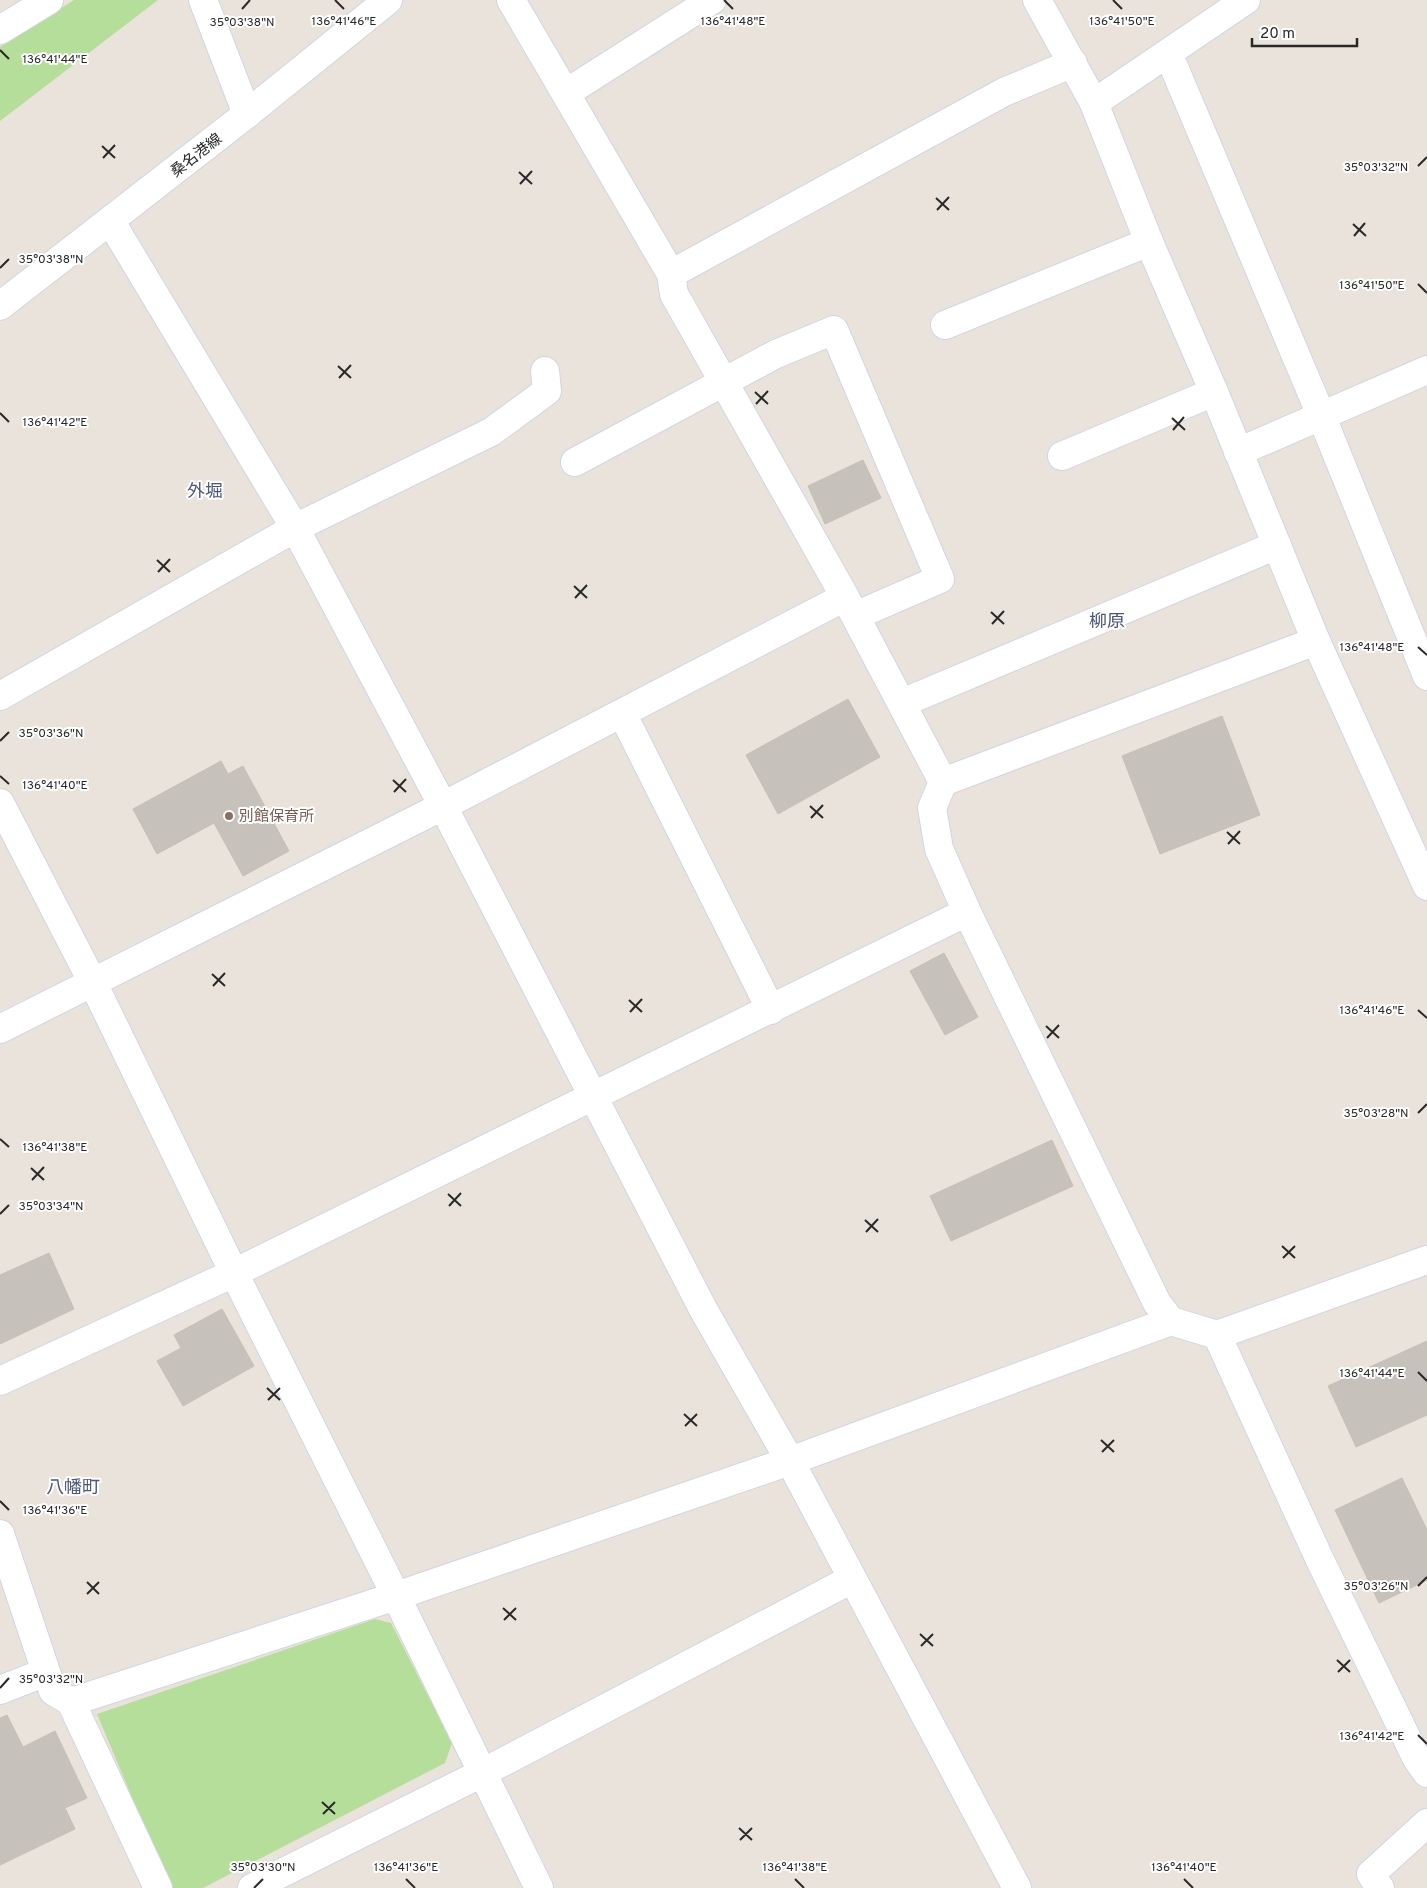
<svg xmlns="http://www.w3.org/2000/svg" width="1427" height="1888" font-family="Overpass,'Noto Sans JP',sans-serif">
<rect width="100%" height="100%" fill="#eae3db"/>
<path fill="#b5de9a" d="M74,0H158L0,121V47Z
M375,1619L391,1623L452,1743L445,1763L203,1888H170L97,1714Z"/>
<path fill="#c6c1ba" stroke="#c5bfb5" d="M863,460L881,498L825,524L808,486Z
M848,699L880,757L778,814L746,755Z
M1222,716L1260,815L1160,854L1122,756Z
M221,761L228,774L243,766L289,851L243,876L214,823L157,854L133,809Z
M944,953L978,1017L945,1035L910,971Z
M1052,1140L1073,1186L951,1241L930,1196Z
M49,1253L74,1309L0,1344V1275Z
M222,1309L254,1366L183,1406L157,1361L181,1348L174,1335Z
M1427,1341V1415L1356,1447L1328,1386Z
M1402,1478L1427,1530V1580L1379,1603L1335,1510Z
M7,1715L23,1747L55,1731L87,1798L65,1808L75,1829L0,1865V1718Z"/>
<g fill="none" stroke-linecap="round" stroke-linejoin="round">
<g stroke="#d1d5e1" stroke-width="30">
<path id="street" d="M203,0L247,114
M511,0L671,274L674,294L845,597L943,782L932,808L939,849L967,912
M0,30L49,0
M1168,53L1321,415L1427,676
M566,93L712,0
M1094,103L1246,0
M111,222L295,528L443,806L703,1309L790,1461L1017,1888
M671,274L1004,92L1073,63
M945,325L1149,242
M1238,452L1427,370
M1062,456L1214,392
M575,462L776,354L834,330L940,579L855,616
M0,696L295,528L491,432L547,391L545,371
M902,703L1277,545
M622,713L771,1010
M943,782L1316,641
M0,803L93,983L234,1273L396,1596L539,1888
M0,1029L443,806L845,597
M1217,1335L1320,1560L1417,1759L1427,1773
M0,1381L234,1273L967,912L1157,1303L1171,1321L1217,1335L1427,1260
M0,1534L46,1672
M0,1690L46,1672L53,1691L71,1702L158,1888
M71,1702L396,1596L790,1461L1171,1321
M1380,1888L1371,1874L1427,1823"/>
</g>
<g stroke="#d1d5e1" stroke-width="30">
<path id="secondary" d="M1037,0L1094,103L1149,242L1214,392L1316,641L1427,886
M0,306L247,114L388,0
M252,1888L482,1773L852,1579"/>
</g>
<use href="#street" stroke="#fff" stroke-width="28"/>
<use href="#secondary" stroke="#fff" stroke-width="28"/>
</g>
<path fill="none" stroke="#292929" stroke-width="2" d="M335,0L344,9M724,0L733,9M1113,0L1122,9M242,9L250,0M0,50L9,59M102,146L115,158M103,158L115,145M1418,166L1427,157M519,172L532,184M520,184L532,171M936,198L949,210M937,210L949,197M1353,224L1366,236M1354,236L1365,223M0,268L9,259M1418,284L1427,293M338,366L351,378M339,378L351,365M755,392L768,404M756,404L768,391M0,413L9,422M1172,418L1185,430M1173,430L1184,417M157,560L170,572M158,572L170,559M574,586L587,598M575,598L587,585M991,612L1004,624M992,624L1004,611M1418,647L1427,655M0,741L9,732M0,776L9,784M393,780L406,792M394,792L406,779M810,806L823,818M811,818L823,805M1227,832L1240,844M1228,844L1240,831M212,974L225,986M213,986L225,973M629,1000L642,1012M1418,1010L1427,1018M630,1012L642,999M1046,1026L1059,1038M1047,1038L1059,1025M1418,1113L1427,1104M0,1139L9,1147M31,1168L44,1180M32,1180L44,1167M448,1194L461,1206M449,1206L461,1193M0,1214L9,1205M865,1220L878,1232M866,1232L878,1219M1282,1246L1295,1258M1283,1258L1295,1246M1418,1372L1427,1381M267,1388L280,1400M268,1400L280,1388M684,1414L697,1426M685,1426L697,1414M1101,1440L1114,1452M1102,1452L1114,1440M0,1501L9,1510M87,1582L99,1594M1418,1586L1427,1577M87,1594L99,1582M503,1608L516,1620M504,1620L516,1608M920,1634L933,1646M921,1646L933,1634M1337,1660L1350,1672M1338,1672L1350,1660M0,1688L9,1678M1418,1735L1427,1744M322,1802L335,1814M323,1814L335,1802M739,1828L752,1840M740,1840L752,1828M406,1879L415,1888M795,1879L804,1888M1184,1879L1193,1888M254,1888L263,1879"/>
<circle fill="#8d6e63" stroke="#fff" stroke-width="2" cx="229" cy="816" r="5"/>
<g text-anchor="middle" stroke-width="4" stroke-linejoin="round" paint-order="stroke">
<g font-size="15" fill="#292929" stroke="#fff">
<text transform="translate(196 155) rotate(-38)" y="5">桑名港線</text>
</g>
<g font-size="15" fill="#785e54" stroke="#fff" text-anchor="start">
<text x="239" y="821">別館保育所</text>
</g>
<g font-size="18" fill="#4c5677" stroke="#fff">
<text x="205" y="497">外堀</text>
<text x="1107" y="627">柳原</text>
<text x="73" y="1493">八幡町</text>
</g>
</g>
<g font-size="12" text-anchor="middle" fill="#292929" stroke="#fff" stroke-width="4" stroke-linejoin="round" paint-order="stroke">
<text x="344" y="25">136°41'46"E</text>
<text x="733" y="25">136°41'48"E</text>
<text x="1122" y="25">136°41'50"E</text>
<text x="242" y="26">35°03'38"N</text>
<text x="55" y="63">136°41'44"E</text>
<text x="1376" y="171">35°03'32"N</text>
<text x="51" y="263">35°03'38"N</text>
<text x="1372" y="289">136°41'50"E</text>
<text x="55" y="426">136°41'42"E</text>
<text x="1372" y="651">136°41'48"E</text>
<text x="51" y="737">35°03'36"N</text>
<text x="55" y="789">136°41'40"E</text>
<text x="1372" y="1014">136°41'46"E</text>
<text x="1376" y="1117">35°03'28"N</text>
<text x="55" y="1151">136°41'38"E</text>
<text x="51" y="1210">35°03'34"N</text>
<text x="1372" y="1377">136°41'44"E</text>
<text x="55" y="1514">136°41'36"E</text>
<text x="1376" y="1590">35°03'26"N</text>
<text x="51" y="1683">35°03'32"N</text>
<text x="1372" y="1740">136°41'42"E</text>
<text x="263" y="1871">35°03'30"N</text>
<text x="406" y="1871">136°41'36"E</text>
<text x="795" y="1871">136°41'38"E</text>
<text x="1184" y="1871">136°41'40"E</text>
</g>
<path d="M1252 38v8h105v-8" fill="none" stroke="#292929" stroke-width="2.5"/>
<text x="1260" y="38" font-size="15" fill="#292929" stroke="#ffffff" stroke-width="4" paint-order="stroke">20 m</text>
</svg>
